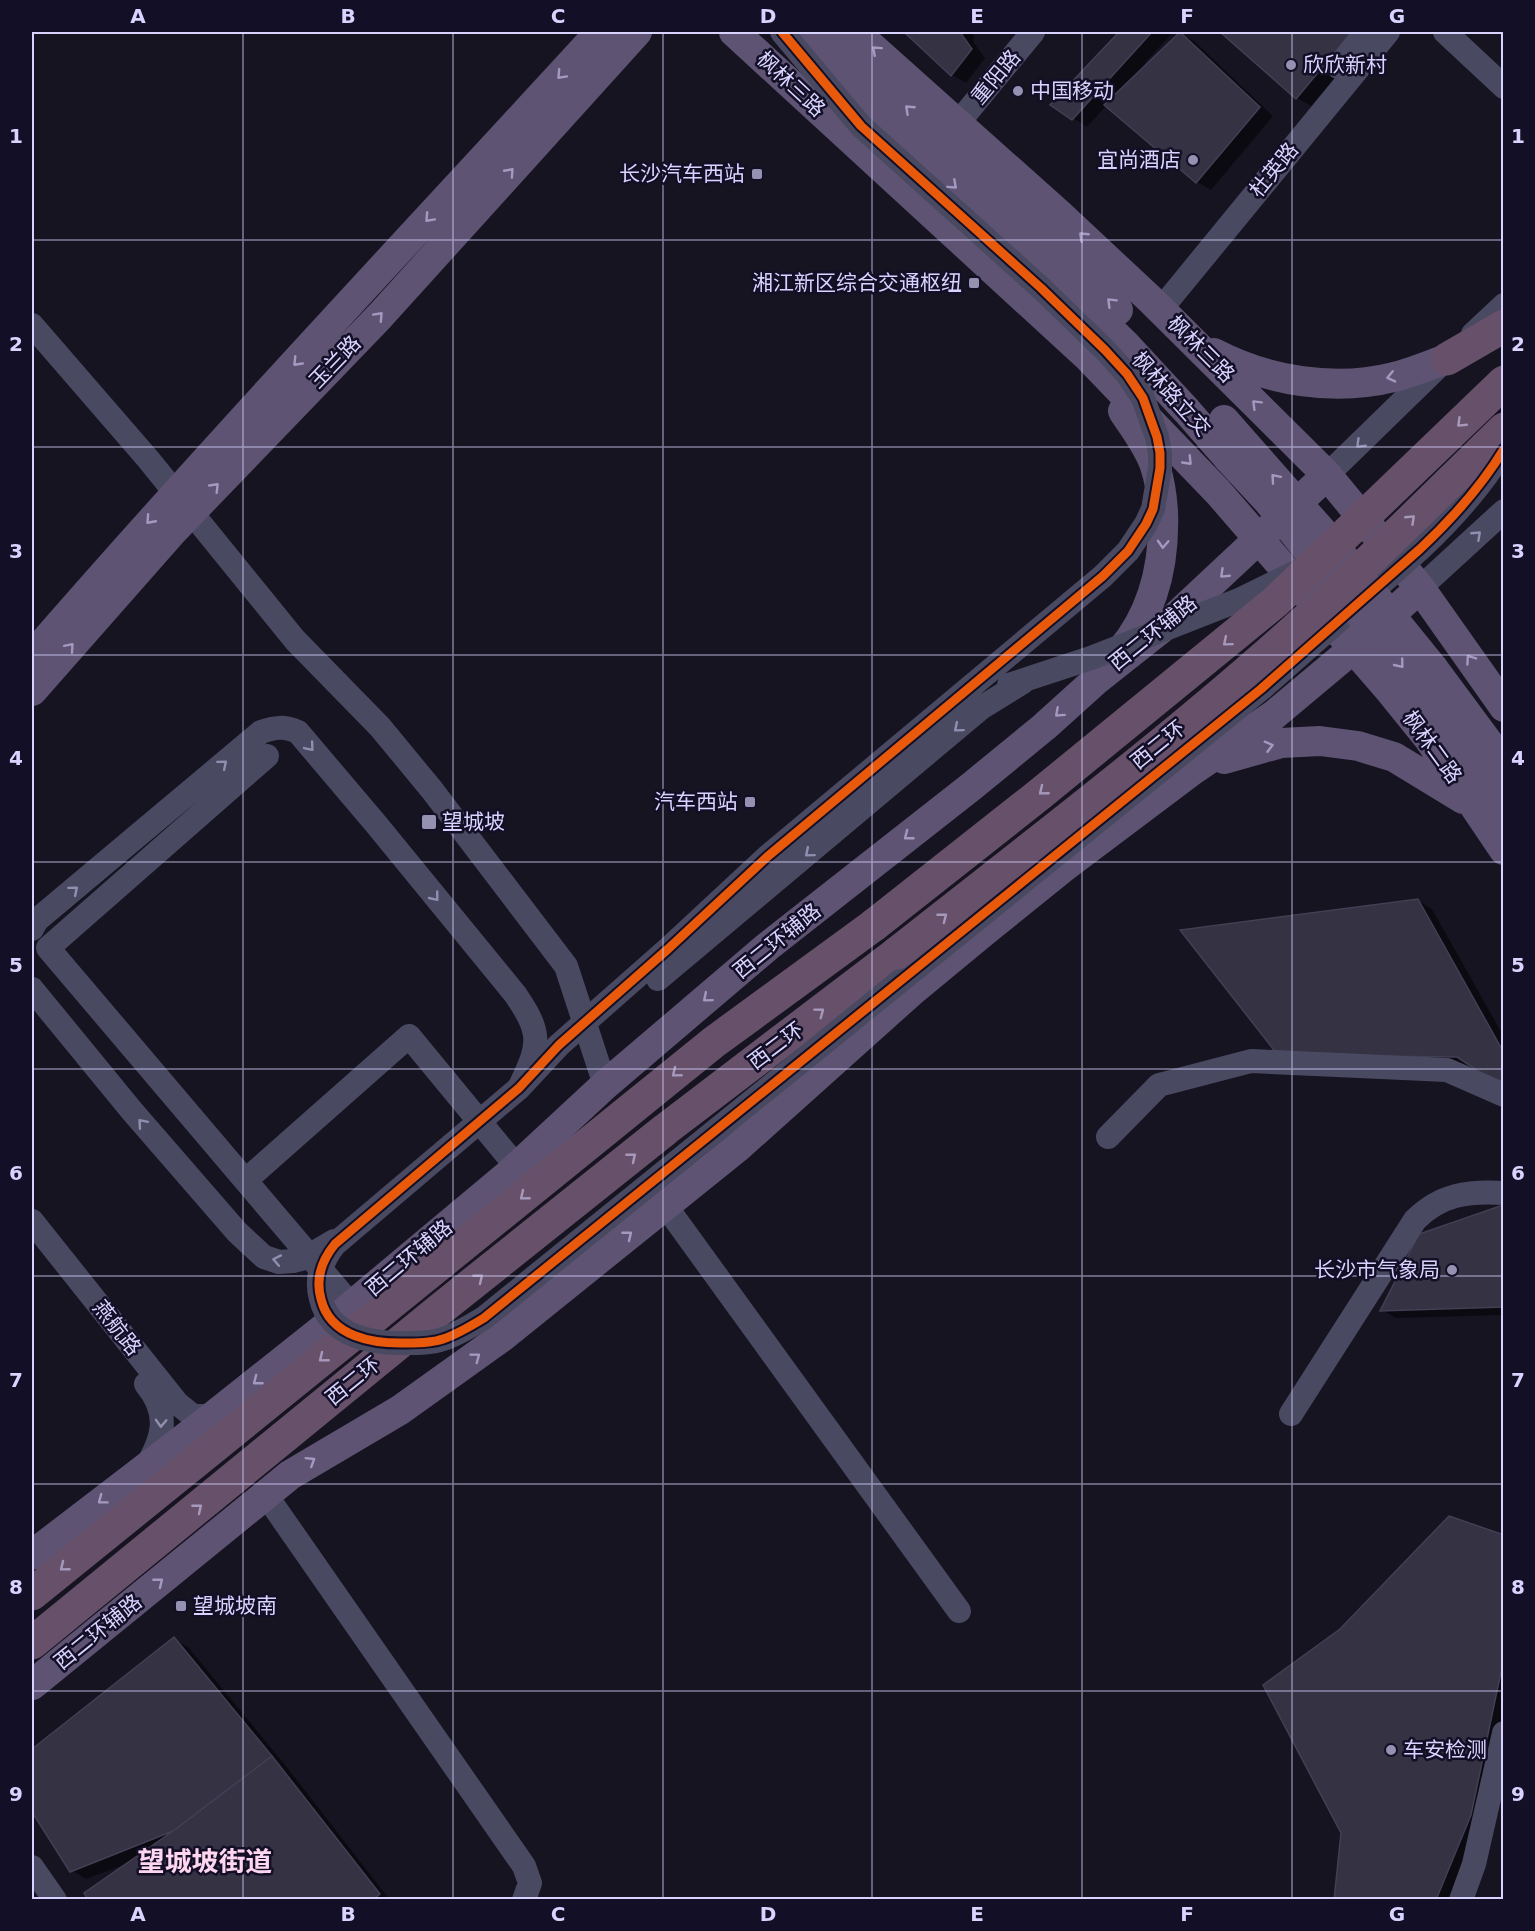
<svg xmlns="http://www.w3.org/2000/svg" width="1535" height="1931" font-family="'DejaVu Sans','Noto Sans SC',sans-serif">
<rect width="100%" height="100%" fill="#161421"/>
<path fill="#0007" d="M906,32H973L974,43L985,58L966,83L952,75Z
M1121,32H1173L1145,63L1147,65L1179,33L1194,41L1273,116L1211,190L1197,182L1107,105L1087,127L1052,105Z
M1222,32H1373L1311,106L1297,98Z
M1417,900L1432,909L1504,1037V1086L1471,1065L1387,1063Z
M1504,1210V1315L1396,1318L1382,1310Z
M1504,1537V1734L1454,1900H1335Z
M174,1639L188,1647L286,1766L390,1900H90L129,1863L86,1879L71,1870L32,1810V1751Z"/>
<path fill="#343243" stroke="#433f54" stroke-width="1.5" d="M904,32H960L972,49L951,76Z
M1119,32H1152L1072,120L1050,105Z
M1180,32L1260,107L1196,183L1104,105Z
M1220,32H1352L1296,99Z
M1418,899L1504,1053V1088L1457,1057L1372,1056L1281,1059L1180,930Z
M1500,1206L1504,1208V1307L1380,1311L1419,1234Z
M1449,1516L1504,1535V1658L1471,1815L1436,1900H1334L1341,1833L1263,1685L1340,1629Z
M174,1637L272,1756L173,1831L70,1872L32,1812V1749Z
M272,1756L380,1894L373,1900H88L84,1893L173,1831Z"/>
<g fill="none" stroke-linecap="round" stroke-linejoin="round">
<path stroke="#4a4962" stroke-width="24" d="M1445,32L1504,87
M1338,67L1366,32
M958,123L1033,32
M1161,309L1388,32
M32,325L148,459L295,640L380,727L432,790L566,966L605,1085
M1473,334L1504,305
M1327,475L1443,362
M1420,588L1504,511
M267,756L48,948L352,1306
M32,929L37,920L261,732C275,727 284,726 298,732L376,824L515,994C541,1032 541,1043 521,1084
M1108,1137L1159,1085L1251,1061L1447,1070L1504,1095
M246,1180L409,1036L517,1167
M665,1205L959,1611
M32,1221L177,1403L193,1416H213
M1291,1414L1415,1220C1441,1194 1468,1191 1504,1193
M146,1467C164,1437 170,1413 146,1384
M266,1495L524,1866L530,1883L524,1900
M32,1867L55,1900
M1461,1900L1474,1864L1504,1733"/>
<path stroke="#5e5373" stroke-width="30" d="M734,32L1089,358L1218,492L1391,692L1429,739L1504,850
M824,32L855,58L1118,310
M855,32L1060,215L1152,301L1327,475L1420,588L1504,707
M804,48L1043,265L1124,343L1187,411L1228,458
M1214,353C1268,381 1334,392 1394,377C1412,373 1429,365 1447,359
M1120,652C1154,612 1165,563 1163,511C1162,496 1160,481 1155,466C1149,447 1134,428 1123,411
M32,656C216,444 410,239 600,32
M1433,668L1504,764
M32,691L172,532L380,316L637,32
M1224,759L1281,743L1320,741L1358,746L1394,757L1463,799
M32,1555L207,1421L344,1312L509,1174L605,1085L767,947L972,786L1044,727L1095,681L1172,620L1327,475
M32,1685L290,1475L400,1410L502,1337L738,1147L911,992L986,930L1064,867L1193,770L1274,715L1354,648L1420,588"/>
<path stroke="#67516a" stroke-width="33" d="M1447,359L1504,326
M32,1594L714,1042L874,925
M32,1643L443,1307L666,1129L897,953"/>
<path stroke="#4a4962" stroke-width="24" d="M782,32L861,126L1041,288L1105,350L1127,374L1143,398L1157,437L1160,453V468L1153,509L1146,524L1128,551L1103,576L767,857L668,949L559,1045L519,1088L335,1244C322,1260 315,1278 321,1299C330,1337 373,1344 407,1343C419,1343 432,1343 443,1339C458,1334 471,1326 484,1318L1261,689L1420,549C1452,519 1481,487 1504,449
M1009,685L1091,658L1239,600L1294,573
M658,979L981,708L1023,682
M32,989L132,1111L237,1232L264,1257L279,1262L293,1261L305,1258L334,1241"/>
<path stroke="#5e5373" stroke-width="30" d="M1224,420L1327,537L1433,668
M1228,458L1268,501L1415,682L1504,804"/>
<path stroke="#67516a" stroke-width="33" d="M874,925L1040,794L1275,602L1504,382
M897,953C1026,851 1158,751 1281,642C1358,574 1430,501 1504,429"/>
<g stroke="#130f26" stroke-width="13">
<path id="cycleway" d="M782,32L861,126L1041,288L1105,350L1127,374L1143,398L1157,437L1160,453V468L1153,509L1146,524L1128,551L1103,576L767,857L668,949L559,1045L519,1088L335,1244C322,1260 315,1278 321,1299C330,1337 373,1344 407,1343C419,1343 432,1343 443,1339C458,1334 471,1326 484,1318L1261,689L1420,549C1452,519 1481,487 1504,449"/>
</g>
<use href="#cycleway" stroke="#e8590c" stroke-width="9"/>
</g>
<defs><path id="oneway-chevron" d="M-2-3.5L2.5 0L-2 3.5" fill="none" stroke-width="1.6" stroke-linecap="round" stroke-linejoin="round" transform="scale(1.5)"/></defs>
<g stroke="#a29ac0">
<use href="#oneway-chevron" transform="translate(876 50) rotate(-138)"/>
<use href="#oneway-chevron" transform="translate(561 75) rotate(133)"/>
<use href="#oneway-chevron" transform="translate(909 109) rotate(-137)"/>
<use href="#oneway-chevron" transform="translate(510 172) rotate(-48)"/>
<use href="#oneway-chevron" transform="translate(953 185) rotate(42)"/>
<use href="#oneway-chevron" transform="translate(429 218) rotate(133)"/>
<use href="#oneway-chevron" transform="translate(1083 236) rotate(-137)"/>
<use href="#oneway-chevron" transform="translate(1111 302) rotate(-135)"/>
<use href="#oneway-chevron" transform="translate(379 316) rotate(-47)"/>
<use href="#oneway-chevron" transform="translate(297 362) rotate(134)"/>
<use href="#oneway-chevron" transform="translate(1391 377) rotate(167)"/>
<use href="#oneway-chevron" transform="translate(1256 404) rotate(-135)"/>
<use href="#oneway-chevron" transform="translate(1188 461) rotate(46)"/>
<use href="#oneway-chevron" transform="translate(1275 478) rotate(-131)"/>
<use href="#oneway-chevron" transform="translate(215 487) rotate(-46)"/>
<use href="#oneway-chevron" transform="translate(150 520) rotate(132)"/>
<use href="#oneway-chevron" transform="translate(1163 544) rotate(93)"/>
<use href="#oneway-chevron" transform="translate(1224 574) rotate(136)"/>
<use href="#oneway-chevron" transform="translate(70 647) rotate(-49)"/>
<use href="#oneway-chevron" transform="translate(1470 659) rotate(-125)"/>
<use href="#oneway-chevron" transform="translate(1400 664) rotate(51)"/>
<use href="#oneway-chevron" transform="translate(1059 713) rotate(138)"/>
<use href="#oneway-chevron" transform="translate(1269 746) rotate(-15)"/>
<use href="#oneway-chevron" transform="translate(908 836) rotate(142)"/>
<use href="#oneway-chevron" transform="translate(707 998) rotate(140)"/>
<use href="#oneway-chevron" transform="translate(628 1235) rotate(-39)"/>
<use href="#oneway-chevron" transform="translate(476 1357) rotate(-37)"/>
<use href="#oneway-chevron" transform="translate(257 1381) rotate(142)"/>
<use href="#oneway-chevron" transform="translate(311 1461) rotate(-32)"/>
<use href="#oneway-chevron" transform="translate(102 1500) rotate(143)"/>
<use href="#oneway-chevron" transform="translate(159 1582) rotate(-39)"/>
</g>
<g stroke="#a699bc">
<use href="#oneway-chevron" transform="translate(1461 423) rotate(136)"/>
<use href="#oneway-chevron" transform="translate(1411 519) rotate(-44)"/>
<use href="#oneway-chevron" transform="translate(1227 642) rotate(140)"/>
<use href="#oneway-chevron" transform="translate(1043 791) rotate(141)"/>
<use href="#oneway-chevron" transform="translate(943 917) rotate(-38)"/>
<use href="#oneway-chevron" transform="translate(820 1012) rotate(-37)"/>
<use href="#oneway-chevron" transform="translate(676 1073) rotate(141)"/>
<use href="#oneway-chevron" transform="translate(632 1157) rotate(-39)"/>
<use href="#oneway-chevron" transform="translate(524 1196) rotate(141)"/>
<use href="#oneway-chevron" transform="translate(479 1278) rotate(-39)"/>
<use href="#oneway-chevron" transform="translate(323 1358) rotate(141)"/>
<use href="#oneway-chevron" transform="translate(198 1508) rotate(-39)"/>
<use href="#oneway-chevron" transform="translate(64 1567) rotate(141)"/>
</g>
<g stroke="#928eb0">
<use href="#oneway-chevron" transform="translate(1360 444) rotate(136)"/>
<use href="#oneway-chevron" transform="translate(1477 535) rotate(-43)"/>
<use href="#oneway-chevron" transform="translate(958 728) rotate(140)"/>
<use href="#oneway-chevron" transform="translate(310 747) rotate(50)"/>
<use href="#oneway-chevron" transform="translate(223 764) rotate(-40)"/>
<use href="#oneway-chevron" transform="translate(809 853) rotate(140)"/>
<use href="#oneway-chevron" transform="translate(74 890) rotate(-40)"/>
<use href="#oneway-chevron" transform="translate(435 897) rotate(51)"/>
<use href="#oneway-chevron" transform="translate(142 1123) rotate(-131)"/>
<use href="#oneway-chevron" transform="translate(277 1260) rotate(-169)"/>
<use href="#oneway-chevron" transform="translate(161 1423) rotate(92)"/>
</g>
<path fill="none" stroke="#d9d4ff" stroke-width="1.5" stroke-opacity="0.55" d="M243,32V1900M453,32V1900M663,32V1900M872,32V1900M1082,32V1900M1292,32V1900M32,240H1504M32,447H1504M32,655H1504M32,862H1504M32,1069H1504M32,1276H1504M32,1484H1504M32,1691H1504"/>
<g fill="#9591b1" stroke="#130f26" stroke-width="2">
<circle cx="1291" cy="65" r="6"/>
<circle cx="1018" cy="91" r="6"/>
<circle cx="1193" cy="160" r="6"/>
<rect x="751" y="168" width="12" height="12" rx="3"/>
<rect x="968" y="277" width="12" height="12" rx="3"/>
<rect x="744" y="796" width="12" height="12" rx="3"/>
<rect x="421" y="814" width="16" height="16" rx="3"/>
<circle cx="1452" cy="1270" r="6"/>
<rect x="175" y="1600" width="12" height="12" rx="3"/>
<circle cx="1391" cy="1750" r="6"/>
</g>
<g text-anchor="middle" stroke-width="5" stroke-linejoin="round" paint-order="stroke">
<g font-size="21" fill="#d9d4ff" stroke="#130f26" text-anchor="start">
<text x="1303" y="72">欣欣新村</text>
<text x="1030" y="98">中国移动</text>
<text x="1181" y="167" text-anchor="end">宜尚酒店</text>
<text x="745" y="181" text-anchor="end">长沙汽车西站</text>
<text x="962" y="290" text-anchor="end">湘江新区综合交通枢纽</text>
<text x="738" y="809" text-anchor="end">汽车西站</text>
<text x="442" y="829">望城坡</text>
<text x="1440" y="1277" text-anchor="end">长沙市气象局</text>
<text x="193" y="1613">望城坡南</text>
<text x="1403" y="1757">车安检测</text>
</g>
<g font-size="21" fill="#d9d4ff" stroke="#130f26">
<text transform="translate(996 77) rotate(-50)" y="7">重阳路</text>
<text transform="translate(791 84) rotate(43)" y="7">枫林三路</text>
<text transform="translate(1274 170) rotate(-51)" y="7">杜英路</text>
<text transform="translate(1201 349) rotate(45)" y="7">枫林三路</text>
<text transform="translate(335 362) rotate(-46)" y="7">玉兰路</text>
<text transform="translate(1171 394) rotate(48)" y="7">枫林路立交</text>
<text transform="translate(1153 633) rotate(-39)" y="7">西二环辅路</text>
<text transform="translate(1158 745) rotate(-39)" y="7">西二环</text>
<text transform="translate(1432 747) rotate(54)" y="7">枫林二路</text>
<text transform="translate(777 941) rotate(-39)" y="7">西二环辅路</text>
<text transform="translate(776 1046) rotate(-37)" y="7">西二环</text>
<text transform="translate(409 1258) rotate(-40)" y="7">西二环辅路</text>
<text transform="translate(117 1328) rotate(52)" y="7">燕航路</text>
<text transform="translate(353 1381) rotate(-39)" y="7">西二环</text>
<text transform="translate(98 1632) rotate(-39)" y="7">西二环辅路</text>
</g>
<g font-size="27" font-weight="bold" fill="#ffd6f0" stroke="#130f26">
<text x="205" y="1871">望城坡街道</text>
</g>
</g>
<rect width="1535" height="1931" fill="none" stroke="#130f26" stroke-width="66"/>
<rect x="33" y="33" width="1469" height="1865" fill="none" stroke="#d9d4ff" stroke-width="2"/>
<g font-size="20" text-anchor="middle" font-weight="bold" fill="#d9d4ff">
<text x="138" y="23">A</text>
<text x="348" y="23">B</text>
<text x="558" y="23">C</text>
<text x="768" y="23">D</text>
<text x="977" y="23">E</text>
<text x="1187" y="23">F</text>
<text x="1397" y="23">G</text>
<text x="16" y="143">1</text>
<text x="1518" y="143">1</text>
<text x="16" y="351">2</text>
<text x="1518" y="351">2</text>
<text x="16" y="558">3</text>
<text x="1518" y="558">3</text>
<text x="16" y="765">4</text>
<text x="1518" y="765">4</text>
<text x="16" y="972">5</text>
<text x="1518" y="972">5</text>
<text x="16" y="1180">6</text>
<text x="1518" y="1180">6</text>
<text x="16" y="1387">7</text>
<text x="1518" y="1387">7</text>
<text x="16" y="1594">8</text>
<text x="1518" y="1594">8</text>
<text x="16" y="1801">9</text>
<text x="1518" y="1801">9</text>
<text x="138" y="1921">A</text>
<text x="348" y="1921">B</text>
<text x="558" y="1921">C</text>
<text x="768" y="1921">D</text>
<text x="977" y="1921">E</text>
<text x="1187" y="1921">F</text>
<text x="1397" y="1921">G</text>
</g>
</svg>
